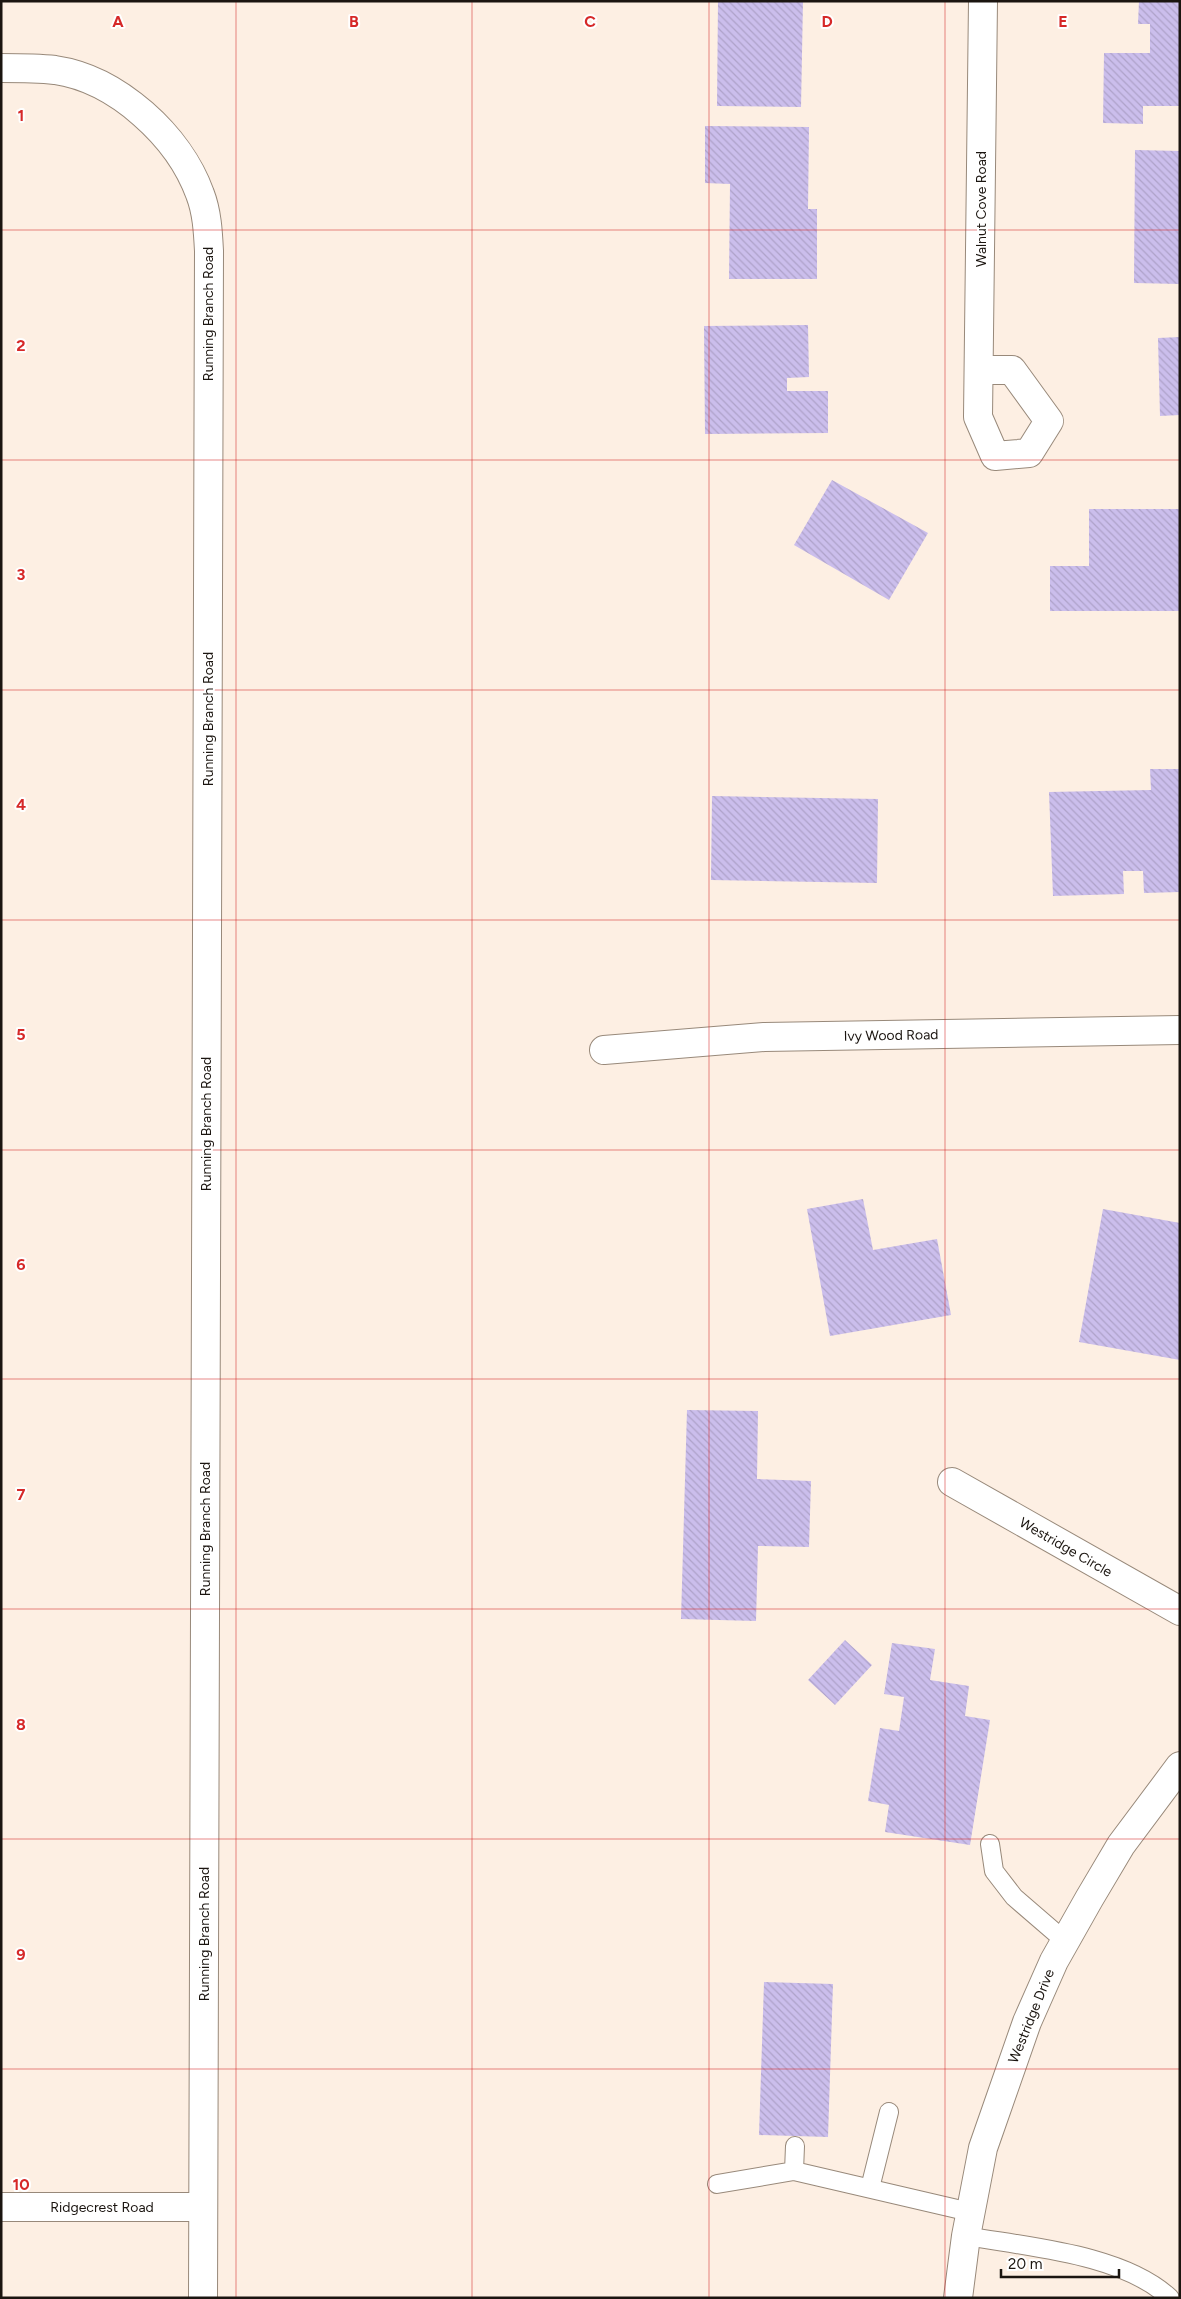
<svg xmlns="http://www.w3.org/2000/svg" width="1181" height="2299" font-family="Figtree,sans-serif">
<defs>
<pattern id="building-back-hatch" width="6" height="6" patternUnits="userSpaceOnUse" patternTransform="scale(1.25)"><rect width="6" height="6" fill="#cbbeec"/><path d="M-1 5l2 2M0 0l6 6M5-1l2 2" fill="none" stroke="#aea2c9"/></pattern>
</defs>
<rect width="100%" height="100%" fill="#fdefe3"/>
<path fill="url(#building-back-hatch)" d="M718,1H803L801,107L717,106Z
M1139,1H1180V106H1143V124L1103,123L1104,53H1150V24H1138Z
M705,126L809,127L808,209H817V279H729L730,184L705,183Z
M1135,150L1180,151V284L1134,283Z
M808,325L809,377L787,378V391H828V433L705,434L704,326Z
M1180,337V415L1160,416L1158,338Z
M832,480L928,533L889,600L794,545Z
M1089,509H1180V611H1050V566H1089Z
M1150,769H1180V892L1144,893L1143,871H1123L1124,894L1053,896L1049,792L1151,790Z
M712,796L878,799L877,883L711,880Z
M863,1199L873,1250L937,1239L951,1315L830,1336L807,1209Z
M1103,1209L1180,1223V1360L1079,1342Z
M687,1410L758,1411L757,1479L811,1481L809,1547L758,1546L756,1621L681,1619Z
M845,1640L872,1665L835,1705L808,1680Z
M892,1643L935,1649L930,1680L969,1686L965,1716L990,1720L970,1845L885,1832L889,1805L868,1801L880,1728L899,1731L904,1697L884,1694Z
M764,1982L833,1984L828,2137L759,2135Z"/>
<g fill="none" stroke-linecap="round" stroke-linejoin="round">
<g stroke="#98897a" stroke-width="20">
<path id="lane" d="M990,1844L994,1871L1014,1897L1065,1941
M794,2171L795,2146
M717,2184L794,2171L970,2212
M870,2188L889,2112
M966,2236C1028,2247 1123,2254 1170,2298"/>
</g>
<g stroke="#98897a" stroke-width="30">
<path id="street" d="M1,68C19,68 37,68 55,70C117,79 179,136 200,194C207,212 208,232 209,251L203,2298
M979,370H1012L1049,421L1029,453L995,456L978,417L983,1
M604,1050L764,1037L1180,1030
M952,1482L1180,1611
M1,2207H203
M958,2298L966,2236L983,2148L1027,2022L1054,1961L1089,1899L1121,1845L1180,1766"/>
</g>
<use href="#lane" stroke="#fff" stroke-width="18"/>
<use href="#street" stroke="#fff" stroke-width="28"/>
</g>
<path fill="none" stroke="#d62828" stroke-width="1" stroke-opacity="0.55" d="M236,1V2298M472,1V2298M709,1V2298M945,1V2298M1,230H1180M1,460H1180M1,690H1180M1,920H1180M1,1150H1180M1,1379H1180M1,1609H1180M1,1839H1180M1,2069H1180"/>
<g text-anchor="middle" stroke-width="4" stroke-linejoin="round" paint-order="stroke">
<g font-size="14" fill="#1b1510" stroke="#fff">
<text transform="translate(981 209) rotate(-90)" y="5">Walnut Cove Road</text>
<text transform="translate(208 314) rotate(-90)" y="5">Running Branch Road</text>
<text transform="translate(208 719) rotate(-90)" y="5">Running Branch Road</text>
<text transform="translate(891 1035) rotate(-1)" y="5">Ivy Wood Road</text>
<text transform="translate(206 1124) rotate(-90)" y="5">Running Branch Road</text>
<text transform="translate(205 1529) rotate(-90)" y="5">Running Branch Road</text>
<text transform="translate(1066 1547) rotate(30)" y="5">Westridge Circle</text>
<text transform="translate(204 1934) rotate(-90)" y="5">Running Branch Road</text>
<text transform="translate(1031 2016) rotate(-68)" y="5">Westridge Drive</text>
<text x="102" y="2212">Ridgecrest Road</text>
</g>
</g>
<g font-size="16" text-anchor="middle" font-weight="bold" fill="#d62828" stroke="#fff" stroke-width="4" stroke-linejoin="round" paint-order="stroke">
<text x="118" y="27">A</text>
<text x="354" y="27">B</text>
<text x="590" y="27">C</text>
<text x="827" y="27">D</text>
<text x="1063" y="27">E</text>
<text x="21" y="121">1</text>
<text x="21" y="351">2</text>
<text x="21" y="580">3</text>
<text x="21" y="810">4</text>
<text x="21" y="1040">5</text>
<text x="21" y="1270">6</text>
<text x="21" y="1500">7</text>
<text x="21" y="1730">8</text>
<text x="21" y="1960">9</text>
<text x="21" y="2190">10</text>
</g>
<rect width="1181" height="2299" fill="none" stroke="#1b1510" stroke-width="5"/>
<path d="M1001 2269v8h118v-8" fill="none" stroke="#1b1510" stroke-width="2.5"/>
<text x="1008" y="2269" font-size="15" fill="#1b1510" stroke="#ffffff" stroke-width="4" paint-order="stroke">20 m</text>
</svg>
